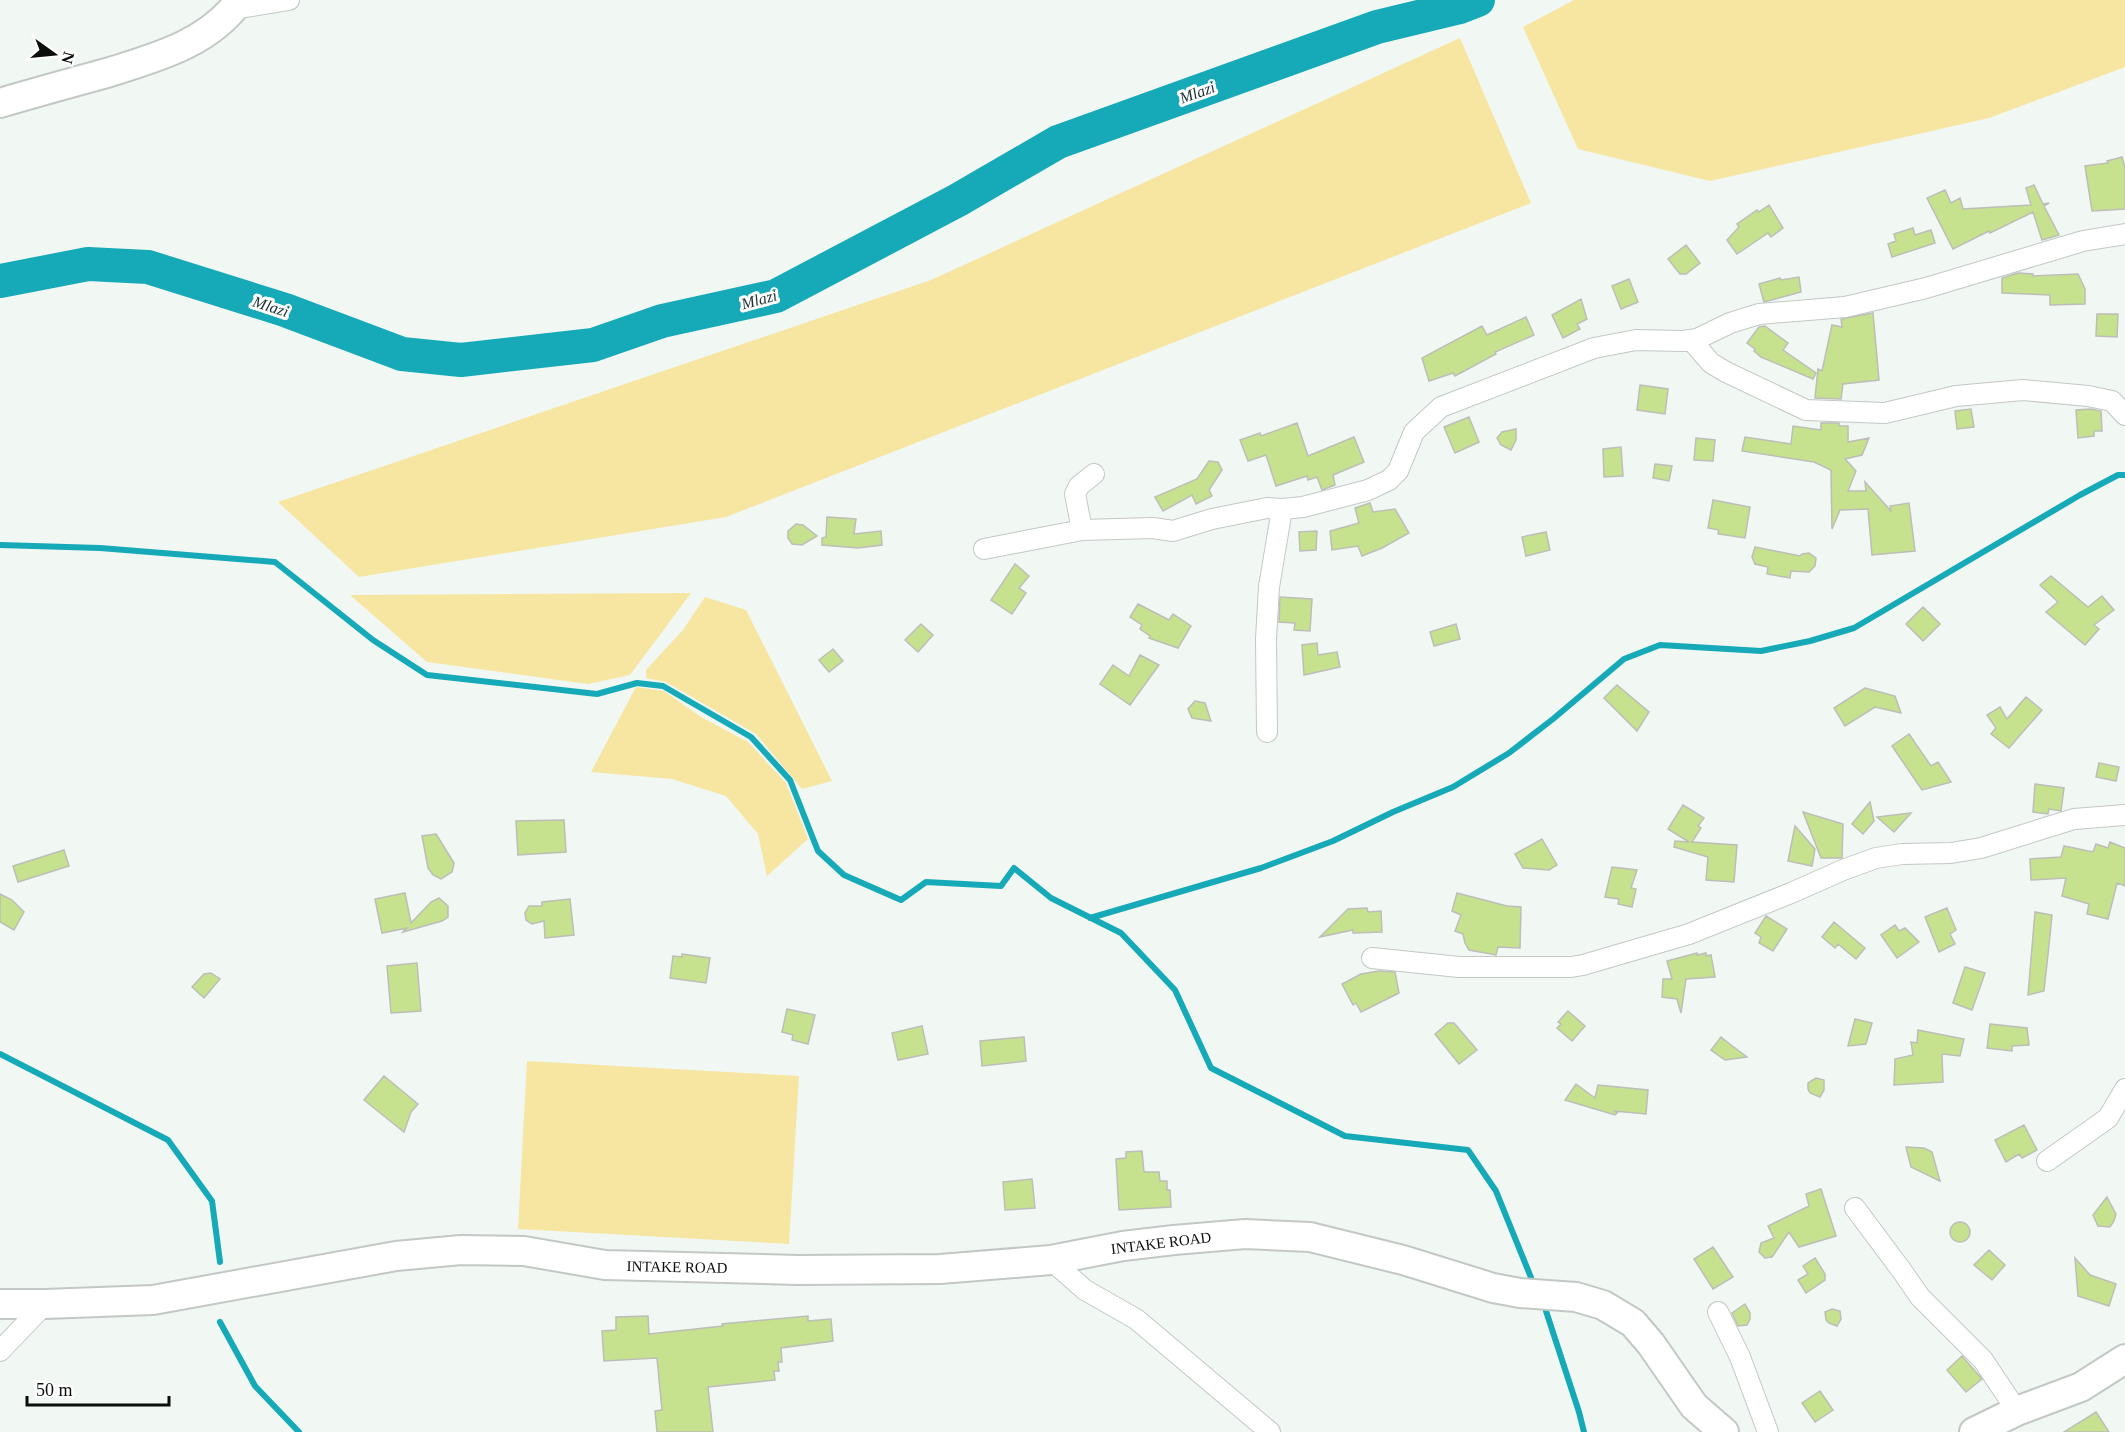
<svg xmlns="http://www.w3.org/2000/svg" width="2125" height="1432" font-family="Georgia,serif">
<rect width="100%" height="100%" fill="#f1f7f2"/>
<path fill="#f6e6a2" d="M1574,0H2125V67L1989,118L1710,181L1578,149L1523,27Z
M1460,38L1531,203L726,517L359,577L278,502L931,280Z
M691,593L630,675L588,684L427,662L350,595Z
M705,597L746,610L832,781L802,789L756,734L666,682L646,678V670L683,630Z
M636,687L664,691L701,717L748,742L786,783L808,839L767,876L758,834L726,796L672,779L591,772Z
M527,1061L799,1076L789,1244L518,1229Z"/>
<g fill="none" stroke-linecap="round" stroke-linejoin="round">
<path stroke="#16a9b7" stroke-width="6" d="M0,545L100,548L275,562L373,640L427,675L597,694L637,683L663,686L751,737L790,780L818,851L844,875L901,900L926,882L1001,886L1014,868L1051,898L1121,933L1175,990L1211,1068L1345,1136L1468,1150L1496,1191L1532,1280
M1090,918L1261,868L1333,841L1393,812L1453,787L1509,753L1553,719L1624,659L1660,645L1761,651L1810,641L1854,628L2080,495L2118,475H2125
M0,1054L168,1140L212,1201L220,1262
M1546,1311L1579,1412L1584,1432
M220,1322L255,1386L299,1432"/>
<path stroke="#16a9b7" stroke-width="34" d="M0,281L88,264L148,267L285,310L402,354L461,360L593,345L662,321L776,296L958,200L1058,142L1377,27L1460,7L1478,0"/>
</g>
<path fill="#c7e28f" stroke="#bcbeb7" stroke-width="1.5" d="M2122,157L2125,168V209L2092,211L2085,166L2108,163L2107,161Z
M2034,185L2043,204L2049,203L2044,206L2059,235L2042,240L2033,212L1990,233L1989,231L1953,249L1927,198L1945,190L1951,203L1960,198L1963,209L2031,205L2026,188Z
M1769,205L1783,228L1771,237L1768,233L1737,254L1727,240L1739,227L1737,224L1757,210L1759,212Z
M1913,228L1915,235L1931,230L1935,243L1892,257L1888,244L1896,241L1894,234Z
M1686,245L1700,263L1686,274H1680L1668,259Z
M2018,273L2033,274V276L2078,274L2085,289V304L2050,305V295L2002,293V278Z
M1799,277L1801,292L1764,302L1759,284L1780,278L1781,280Z
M1629,279L1638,302L1621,309L1612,286Z
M1581,299L1587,319L1577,324L1580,329L1563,338L1552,315Z
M1873,313L1879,380L1843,384L1841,399L1815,398L1818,369L1822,371L1832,325L1842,327L1841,319Z
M2097,314H2118L2117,337L2096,336Z
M1526,317L1534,335L1495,352L1496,354L1455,376L1453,373L1429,381L1422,358L1482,326L1487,335Z
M1765,326L1788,343L1783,350L1816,373L1813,379L1761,357L1754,351L1755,349L1747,343L1759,327Z
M1640,385L1668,389L1665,414L1637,410Z
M1971,409L1974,427L1957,429L1955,411Z
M2091,409L2101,411L2102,431H2094V436L2078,438L2076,410Z
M1469,417L1479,442L1455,453L1444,427Z
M1297,423L1308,456L1354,437L1364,462L1333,475L1335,485L1322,490L1317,477L1308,480L1307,476L1276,486L1266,455L1248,461L1240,440L1260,433L1261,436Z
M1821,423H1839V426H1848V442L1869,438L1862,455L1845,459L1856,471L1848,491H1866L1865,482L1891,511L1890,506L1909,503L1915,551L1872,555L1868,509L1840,510L1832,529L1831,470L1814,462L1742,451L1745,437L1791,444L1793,426L1821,430Z
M1516,429V440L1511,450L1501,445L1497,438L1502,432Z
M1696,438L1715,440L1713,461L1694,460Z
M1621,447L1623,476L1604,477L1603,449Z
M1209,461L1218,462L1222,470L1209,490L1212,496L1196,504L1192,495L1163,511L1155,497L1197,479Z
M1655,464L1672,466L1669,481L1653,478Z
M1713,500L1750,507L1745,538L1718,534L1719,530L1708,528Z
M1370,503L1373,512L1395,509L1409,533L1382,548L1362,556L1358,546L1332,550L1330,531L1359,523L1355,508Z
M827,517L856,519L854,534L881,531L882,545L858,548L822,545V538L826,537Z
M796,524L803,525L817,536L802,545L792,544L788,538V531Z
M1317,531L1316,550L1300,551L1299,532Z
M1546,532L1550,550L1526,556L1522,537Z
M1755,547L1800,556L1802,554L1809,553L1816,558L1815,566L1809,572L1791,571L1790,578L1767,574L1768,567L1755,564L1752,557Z
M1015,564L1029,576L1019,588L1026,593L1012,614L991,600Z
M2051,576L2088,607L2102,596L2114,610L2094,625L2099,629L2085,645L2046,612L2058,602L2040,585Z
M1280,597L1312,599L1310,631L1294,630L1295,623L1279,622Z
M1138,604L1169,620L1173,614L1191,626L1178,648L1149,638L1150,636L1140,629L1142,625L1130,617Z
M1923,607L1940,624L1923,641L1906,624Z
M921,624L933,635L918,652L905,640Z
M1456,624L1460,639L1434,646L1430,632Z
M1317,643L1318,655L1337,652L1340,667L1304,675L1302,645Z
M833,649L843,661L829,672L819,660Z
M1140,655L1159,665L1130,705L1100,684L1113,665L1129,676Z
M1617,685L1649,712L1637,731L1604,698Z
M1865,688L1895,696L1901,713L1875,707L1845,726L1834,708Z
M2026,697L2042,710L2009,748L1991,734L1996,728L1987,715L2000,707L2007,719Z
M1195,701L1205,703L1211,721L1192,718L1188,709Z
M1909,734L1931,766L1938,762L1951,782L1922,790L1892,746Z
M2099,763L2119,767L2116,781L2096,777Z
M2035,784L2064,788L2061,811L2049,809L2048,814L2033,812Z
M1870,802L1874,821L1863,834L1852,824Z
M1683,805L1704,818L1698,826L1701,828L1692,842L1737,845L1734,882L1706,880L1708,857L1674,847L1675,841L1689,842L1668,829Z
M1803,812L1843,824L1842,858H1821Z
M1911,813L1894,832L1877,817Z
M564,820L566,852L518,855L516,821Z
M1795,826L1815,849L1812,866L1788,861Z
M436,834L454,863L452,872L441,879L433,875L428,868L422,836Z
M1542,839L1557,865L1549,870L1523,868L1515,854Z
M2110,842L2125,848V886L2117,883L2108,919L2087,914L2089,904L2062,896L2066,878L2031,880L2030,859L2061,857L2064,846L2093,852L2096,844L2108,848Z
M64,850L69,866L18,882L13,866Z
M1612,867L1637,870L1631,888L1636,889L1632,907L1618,904L1619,899L1605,897Z
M405,893L411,923L431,902L439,898L448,906V917L442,921L403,932L407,928L382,933L375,899Z
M1457,893L1507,906L1521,907L1520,948L1498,947L1496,955L1469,950L1465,943L1463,934L1455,931L1461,915L1452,911Z
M0,894L12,900L24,912L14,930L0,922Z
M570,899L574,935L545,938L544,921L532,924L526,920L525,913L529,906H542V902Z
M1367,908L1368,912L1381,911L1382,932L1353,933V930L1320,937L1348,909Z
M1947,908L1956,930L1950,934L1955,944L1939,952L1925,917Z
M2035,912L2052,915L2049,945L2044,991L2028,995Z
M1766,916L1787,929L1773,951L1759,943L1761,937L1755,933Z
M1834,922L1865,948L1856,959L1838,944L1835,948L1822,937Z
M1895,925L1899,931L1905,928L1919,942L1897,958L1881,935Z
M1697,953V955L1706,953V956L1711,955L1715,977L1686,979L1681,1013L1677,999L1662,997L1663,979H1672L1667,961Z
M682,954L710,958L706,983L670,978L673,956L682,957Z
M417,963L421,1011L391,1013L387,966Z
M1965,967L1985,973L1972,1010L1953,1003Z
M1379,971L1395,972L1399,993L1361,1012L1356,1003L1353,1005L1342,984L1361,974Z
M211,973L220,979L204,998L192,987L204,974Z
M787,1009L815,1015L808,1044L792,1040L793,1035L782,1032Z
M1568,1011L1585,1026L1572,1041L1557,1028L1561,1024L1558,1022Z
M1855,1019L1872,1023L1866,1044L1848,1046Z
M1448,1023H1454L1477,1050L1459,1064L1435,1034Z
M1990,1024L2027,1028L2029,1045L2012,1046V1051L1987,1048Z
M922,1026L928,1054L898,1060L892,1033Z
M1918,1030L1964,1039L1960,1056L1942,1054L1943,1082L1894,1085L1895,1059L1913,1055L1911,1042L1917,1043Z
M1024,1037L1026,1061L982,1066L980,1041Z
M1721,1037L1731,1045L1747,1057L1725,1060L1711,1050Z
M384,1076L418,1104L411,1112L404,1132L364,1100Z
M1816,1078L1824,1080V1090L1820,1097L1810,1093L1808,1089V1083Z
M1576,1084L1595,1098L1598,1085L1648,1090L1646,1114L1614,1111L1617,1113L1615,1115L1565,1100Z
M2024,1125L2037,1150L2022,1158L2019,1154L2006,1162L1995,1140Z
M1906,1147L1924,1148L1932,1152L1940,1181L1911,1167Z
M1142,1151L1144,1172H1159L1160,1181H1167V1190H1170L1171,1207L1119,1210L1116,1159L1126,1158V1152Z
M1032,1179L1035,1208L1005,1210L1003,1182Z
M1821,1189L1836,1236L1799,1247L1789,1232L1772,1257L1765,1258L1759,1252L1761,1243L1774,1238L1768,1226L1809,1206L1806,1194Z
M2107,1197L2116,1214L2114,1221L2110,1227L2098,1226L2093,1215Z
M1950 1232a10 10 0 1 1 20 0a10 10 0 1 1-20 0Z
M1713,1247L1733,1277L1713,1289L1694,1259Z
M1989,1250L2005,1265L1992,1280L1974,1265Z
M1815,1258L1825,1274V1280L1806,1293L1798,1280L1808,1274L1803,1266Z
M2075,1258L2090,1275L2116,1284L2109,1306L2078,1296Z
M1745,1304L1750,1313V1319L1747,1325L1738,1326L1732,1313Z
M1832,1309L1840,1311L1841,1319L1837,1326L1829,1323L1826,1320L1825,1312Z
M648,1316L649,1334L723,1326L722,1324L808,1316V1321L831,1319L833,1341L781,1348L782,1362H778L779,1371H774L775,1380L708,1387L713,1432H657L655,1411L662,1410L657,1358L604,1361L602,1331L616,1330V1317Z
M1962,1356L1982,1379L1966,1392L1947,1370Z
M1820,1391L1833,1410L1815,1422L1802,1403Z
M2096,1412L2109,1432H2064Z"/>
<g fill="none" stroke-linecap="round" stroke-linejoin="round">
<g stroke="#c2c9c4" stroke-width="22">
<path id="street" d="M233,9L289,0
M1691,340L1711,363L1726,372L1806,410L1885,413L1956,396L2023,390L2088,396L2112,401L2125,415
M1082,530L1075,494L1079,486L1094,474
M984,549L1082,530L1153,528L1173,531L1212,519L1267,508L1282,509L1303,507L1368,490L1389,480L1398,471L1414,432L1441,407L1594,348L1636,340L1683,341L1697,339L1730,323L1759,314L1845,307L1926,288L2083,241L2125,234
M1267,732L1266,639L1269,587L1282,509
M1372,958L1459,967H1571L1583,965L1689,934L1791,893L1843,870L1876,858L1902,854L1951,853L1981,848L2074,819L2125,815
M2047,1161L2108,1118L2125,1089
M1855,1208L1902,1271L1920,1297L1983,1360L2017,1411
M1051,1260L1085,1290L1136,1319L1270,1432
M1718,1312L1740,1357L1768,1432
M0,1351L45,1304"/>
</g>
<g stroke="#c2c9c4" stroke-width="32">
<path id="secondary" d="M0,103C37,92 74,82 110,72C158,57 209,43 240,0
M0,1304H45L153,1300L396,1256L461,1250L524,1251L605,1265L798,1270L940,1269L1051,1260L1123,1246L1174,1240L1245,1234L1310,1237L1403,1260L1493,1288L1520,1293L1576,1297L1603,1305L1633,1323L1651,1344L1694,1406L1724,1432
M1974,1432L2017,1411L2081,1387L2125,1359"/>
</g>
<use href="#street" stroke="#fff" stroke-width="20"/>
<use href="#secondary" stroke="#fff" stroke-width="28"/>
</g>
<g text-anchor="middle" stroke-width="6" stroke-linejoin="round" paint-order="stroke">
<g font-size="15" fill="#0c0e0c" stroke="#fff">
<text transform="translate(1161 1243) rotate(-7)" y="5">INTAKE ROAD</text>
<text transform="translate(677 1267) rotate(1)" y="5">INTAKE ROAD</text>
</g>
<g font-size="16" font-style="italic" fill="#192f31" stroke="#fff">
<text transform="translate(1197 92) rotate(-20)" y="6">Mlazi</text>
<text transform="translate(759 299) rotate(-15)" y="6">Mlazi</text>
<text transform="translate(271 306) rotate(18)" y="6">Mlazi</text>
</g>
</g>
<g transform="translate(54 54) rotate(105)" stroke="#ffffff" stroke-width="4.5" paint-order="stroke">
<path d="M0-4.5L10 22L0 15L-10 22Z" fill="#0c0e0c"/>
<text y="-9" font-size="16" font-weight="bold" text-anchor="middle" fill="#0c0e0c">N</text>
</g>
<path d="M27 1396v9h142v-9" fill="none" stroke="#0c0e0c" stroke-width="3"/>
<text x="36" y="1396" font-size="18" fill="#0c0e0c" stroke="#ffffff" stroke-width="4.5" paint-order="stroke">50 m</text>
</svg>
